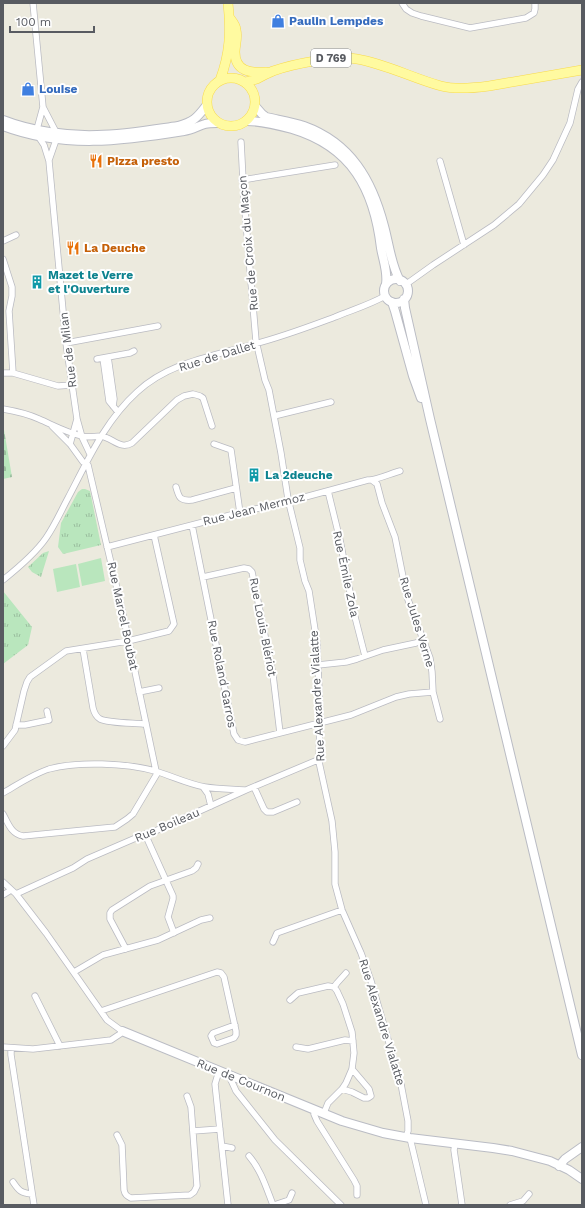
<svg xmlns="http://www.w3.org/2000/svg" width="585" height="1208" font-family="'Work Sans',sans-serif">
<defs>
<pattern id="grass-tufts" width="24" height="20" patternUnits="userSpaceOnUse"><rect width="24" height="20" fill="#b9e6bd"/><path d="M3 7l-1-3M5 7V3M7 7l1-3M15 17l-1-3M17 17v-4M19 17l1-3" fill="none" stroke="#99bd9d"/></pattern>
<pattern id="cemetery-stones" width="16" height="16" patternUnits="userSpaceOnUse"><rect width="16" height="16" fill="#b9e6bd"/><path d="M2 7V4a2 2 0 0 1 4 0v3zM10 15v-3a2 2 0 0 1 4 0v3z" fill="#99bd9d"/></pattern>
</defs>
<rect width="100%" height="100%" fill="#eceade"/>
<path fill="url(#grass-tufts)" d="M82,489H85L90,491L101,545L63,554L58,547L61,523L78,492Z
M49,551L41,577L32,572L28,567L43,553Z
M3,591L32,627L28,645L3,664Z"/>
<path fill="url(#cemetery-stones)" d="M3,424L12,477L3,479Z"/>
<path fill="#b9e6bd" d="M101,558L105,581L82,586L78,564Z
M76,564L80,587L57,592L53,569Z"/>
<g fill="none" stroke-linecap="round" stroke-linejoin="round">
<g stroke="#babbc2" stroke-width="7">
<path id="street" d="M33,3L43,107L37,129L38,136L44,145L49,161L66,343L77,419L82,437L90,454
M402,3L406,9L412,13L421,16L470,28L526,18L534,13L535,9V3
M43,107L56,132V140L49,160
M241,142L244,199L256,341L265,380L269,390L281,453L288,499L300,548V560L305,581L309,591L317,643L320,714L319,762L332,821L335,852V884L342,910L361,953L371,981L401,1084L408,1121V1131L406,1137
M440,161L464,245
M242,180L335,165
M3,241L16,235
M3,259L12,287V296L9,311L13,373
M405,285L433,265L494,225L519,204L543,175L553,160L570,123L578,89L582,82
M66,343L158,326
M108,357L114,399L113,406
M103,358L109,401L118,412
M97,359L130,353L134,351
M3,373H13L58,386L72,385
M3,409C15,411 28,414 39,419C53,425 67,433 82,436C88,438 95,436 101,436C113,438 120,450 132,443L177,400L184,396L193,394L200,396L203,398L212,426
M274,416L331,402
M52,426L70,444L83,462L88,465L122,610L156,771
M70,444L77,419
M214,444L231,450L240,513
M373,481L377,484L382,503L395,537L407,597L430,658L432,672L433,692L440,719
M176,487C179,498 180,501 192,500L236,488
M328,491L340,540L354,613L365,656
M192,525L234,734L238,740L245,742L351,715L396,697L409,694L433,692
M107,547L246,511L283,503L368,480C374,481 392,473 400,471
M203,577L244,568L249,569L252,572L273,675L280,733
M3,580C18,568 35,554 46,538C55,525 61,511 68,498C88,460 105,421 137,392C169,362 214,356 254,344C282,337 308,327 335,317C352,310 369,305 385,296
M83,649L93,708C94,712 95,716 100,719C108,723 132,723 143,724L146,723
M318,665L346,662L357,659L383,650L416,643L423,640
M139,692L159,688
M16,725H25L49,720L47,711
M3,746L15,730L24,691L27,682L30,677L66,651L128,641L169,631L174,624L154,535
M203,787L208,794L211,806
M254,787L264,809L267,812H273L297,802
M3,793C17,785 33,774 49,769C78,761 126,763 155,771C172,776 188,784 205,787C218,789 231,789 244,790
M3,814C8,823 11,834 23,836L115,827L127,819L133,814L158,772
M145,834L173,896V899L168,917L174,933
M3,882L16,894L46,933L107,1020L122,1031L120,1034L111,1040L33,1049L3,1047
M16,894L73,868L87,859L145,834L153,832L246,790L320,759
M3,895L11,890
M273,942L277,933L342,910
M126,949L110,919V913L112,910L150,886L192,871L196,868L198,864
M74,972L103,955L158,940L201,920L210,918
M334,987L337,983L346,973
M35,996L60,1046
M290,1000L298,993L328,986L334,987L337,991L343,1004L352,1032L354,1053L352,1069L346,1083L342,1089L328,1103L324,1113
M101,1011L217,972L221,973L224,977L236,1031V1035L234,1038L217,1044L214,1043L211,1036L213,1033L235,1025
M296,1047L308,1049L345,1040L353,1041
M11,1048V1055L34,1205
M219,1071L215,1084L228,1205
M231,1076V1080L236,1091L275,1140L341,1205
M342,1089L352,1092L364,1098H368L371,1096L369,1089L352,1069
M315,1110L314,1114L317,1121L354,1180L357,1186V1195
M193,1131L220,1129
M117,1135L122,1145L124,1190C125,1195 127,1196 131,1198L190,1195L194,1192L197,1186L191,1107L187,1096
M410,1138L426,1205
M455,1144L454,1150L462,1205
M222,1146L232,1148
M249,1156C261,1170 266,1187 273,1205
M13,1182C19,1191 21,1193 32,1194
M274,1205L289,1200L292,1193
M510,1205L523,1201L529,1194"/>
</g>
<g stroke="#babcc4" stroke-width="10">
<path id="secondary" d="M255,106L262,114L266,117C279,120 292,122 304,126C351,143 372,180 384,226C389,244 391,265 400,281
M3,120C31,131 67,136 97,135C124,135 151,130 178,126C193,122 197,118 206,106
M247,121C262,121 277,125 292,129C352,147 374,189 381,248C383,260 388,272 386,284
M3,126C64,149 122,141 184,131C192,130 198,126 205,124C208,123 213,123 217,123
M384 291a12 12 0 1 1 24 0a12 12 0 1 1-24 0Z
M404,299L405,308L430,419L582,1055
M392,302L395,311L413,376L421,398
M122,1031L342,1121L383,1133L410,1138L493,1148L512,1151L550,1161L569,1170L582,1179
M559,1166L565,1159L582,1147"/>
</g>
<g stroke="#f8da4b" stroke-width="10">
<path id="primary" d="M229,17C232,21 236,25 236,30C238,38 235,45 235,52C235,72 251,73 266,72
M207 102a24 24 0 1 1 48 0a24 24 0 1 1-48 0Z
M220,80C230,54 231,31 228,3
M245,82C249,81 253,80 257,79C262,76 268,73 273,71C293,64 337,55 357,59C386,64 412,78 441,86C456,90 474,88 489,86L582,70"/>
</g>
<use href="#street" stroke="#fff" stroke-width="5.5"/>
<use href="#secondary" stroke="#fff" stroke-width="8"/>
<use href="#primary" stroke="#fffaa0" stroke-width="9"/>
</g>
<defs>
<g id="shop-bare" transform="scale(1.08)"><path d="M-5-2.5h2.3a2.7 3.5 0 0 1 5.4 0H5L5.5 6h-11ZM-1.5-2.5h3a1.5 2.3 0 0 0-3 0Z" fill="#3f7fe0" stroke="#fff" stroke-width="2.5" paint-order="stroke"/></g>
<g id="restaurant-bare" transform="scale(1.08)"><path d="M-5-6h1v4h1v-4h1v4h1v-4h1v5L-1.5 .5V6h-2V.5L-5-1ZM5-6V6H3V1.5H1.5Q1.5-4 5-6Z" fill="#e8710a" stroke="#fff" stroke-width="2.5" paint-order="stroke"/></g>
<g id="building-bare" transform="scale(1.08)"><path d="M-4-6H4V6H1V3H-1V6H-4ZM-2.5-4.3h1.7v1.8h-1.7ZM.8-4.3h1.7v1.8H.8ZM-2.5-1h1.7V.8h-1.7ZM.8-1h1.7V.8H.8Z" fill="#0f9aa8" stroke="#fff" stroke-width="2.5" paint-order="stroke"/></g>
</defs>
<g fill-rule="evenodd">
<use href="#shop-bare" x="278" y="21"/>
<use href="#shop-bare" x="28" y="89"/>
<use href="#restaurant-bare" x="96" y="161"/>
<use href="#restaurant-bare" x="73" y="248"/>
<use href="#building-bare" x="37" y="282"/>
<use href="#building-bare" x="254" y="475"/>
</g>
<g text-anchor="middle" stroke-width="4" stroke-linejoin="round" paint-order="stroke">
<rect fill="#fff" stroke="#8a8c90" stroke-width="1" x="311" y="49" width="40" height="18" rx="3"/>
<g font-size="11" font-weight="bold" fill="#585b61">
<text x="331" y="62">D 769</text>
</g>
<g font-size="12" font-weight="bold" fill="#366cbe" stroke="#fff" text-anchor="start">
<text x="289" y="25">Paulin Lempdes</text>
<text x="39" y="93">Louise</text>
</g>
<g font-size="12" font-weight="bold" fill="#c56008" stroke="#fff" text-anchor="start">
<text x="107" y="165">Pizza presto</text>
<text x="84" y="252">La Deuche</text>
</g>
<g font-size="12" fill="#585b61" stroke="#fff">
<text transform="translate(248 243) rotate(-95)" y="4">Rue de Croix du Maçon</text>
<text transform="translate(68 350) rotate(-97)" y="4">Rue de Milan</text>
<text transform="translate(217 356) rotate(-17)" y="4">Rue de Dallet</text>
<text transform="translate(254 509) rotate(-14)" y="4">Rue Jean Mermoz</text>
<text transform="translate(346 574) rotate(78)" y="4">Rue Émile Zola</text>
<text transform="translate(123 616) rotate(78)" y="4">Rue Marcel Boubat</text>
<text transform="translate(417 622) rotate(73)" y="4">Rue Jules Verne</text>
<text transform="translate(263 627) rotate(79)" y="4">Rue Louis Blériot</text>
<text transform="translate(222 674) rotate(79)" y="4">Rue Roland Garros</text>
<text transform="translate(317 696) rotate(-93)" y="4">Rue Alexandre Vialatte</text>
<text transform="translate(167 825) rotate(-23)" y="4">Rue Boileau</text>
<text transform="translate(382 1022) rotate(73)" y="4">Rue Alexandre Vialatte</text>
<text transform="translate(241 1080) rotate(22)" y="4">Rue de Cournon</text>
</g>
<g font-size="12" font-weight="bold" fill="#0d838f" stroke="#fff" text-anchor="start">
<text x="48" y="279">Mazet le Verre<tspan x="48" dy="14">et l'Ouverture</tspan></text>
<text x="265" y="479">La 2deuche</text>
</g>
</g>
<rect width="585" height="1208" fill="none" stroke="#585b61" stroke-width="8"/>
<path d="M10 26v6h84v-6" fill="none" stroke="#585b61" stroke-width="2"/>
<text x="16" y="26" font-size="12" fill="#585b61" stroke="#ffffff" stroke-width="3" paint-order="stroke">100 m</text>
</svg>
